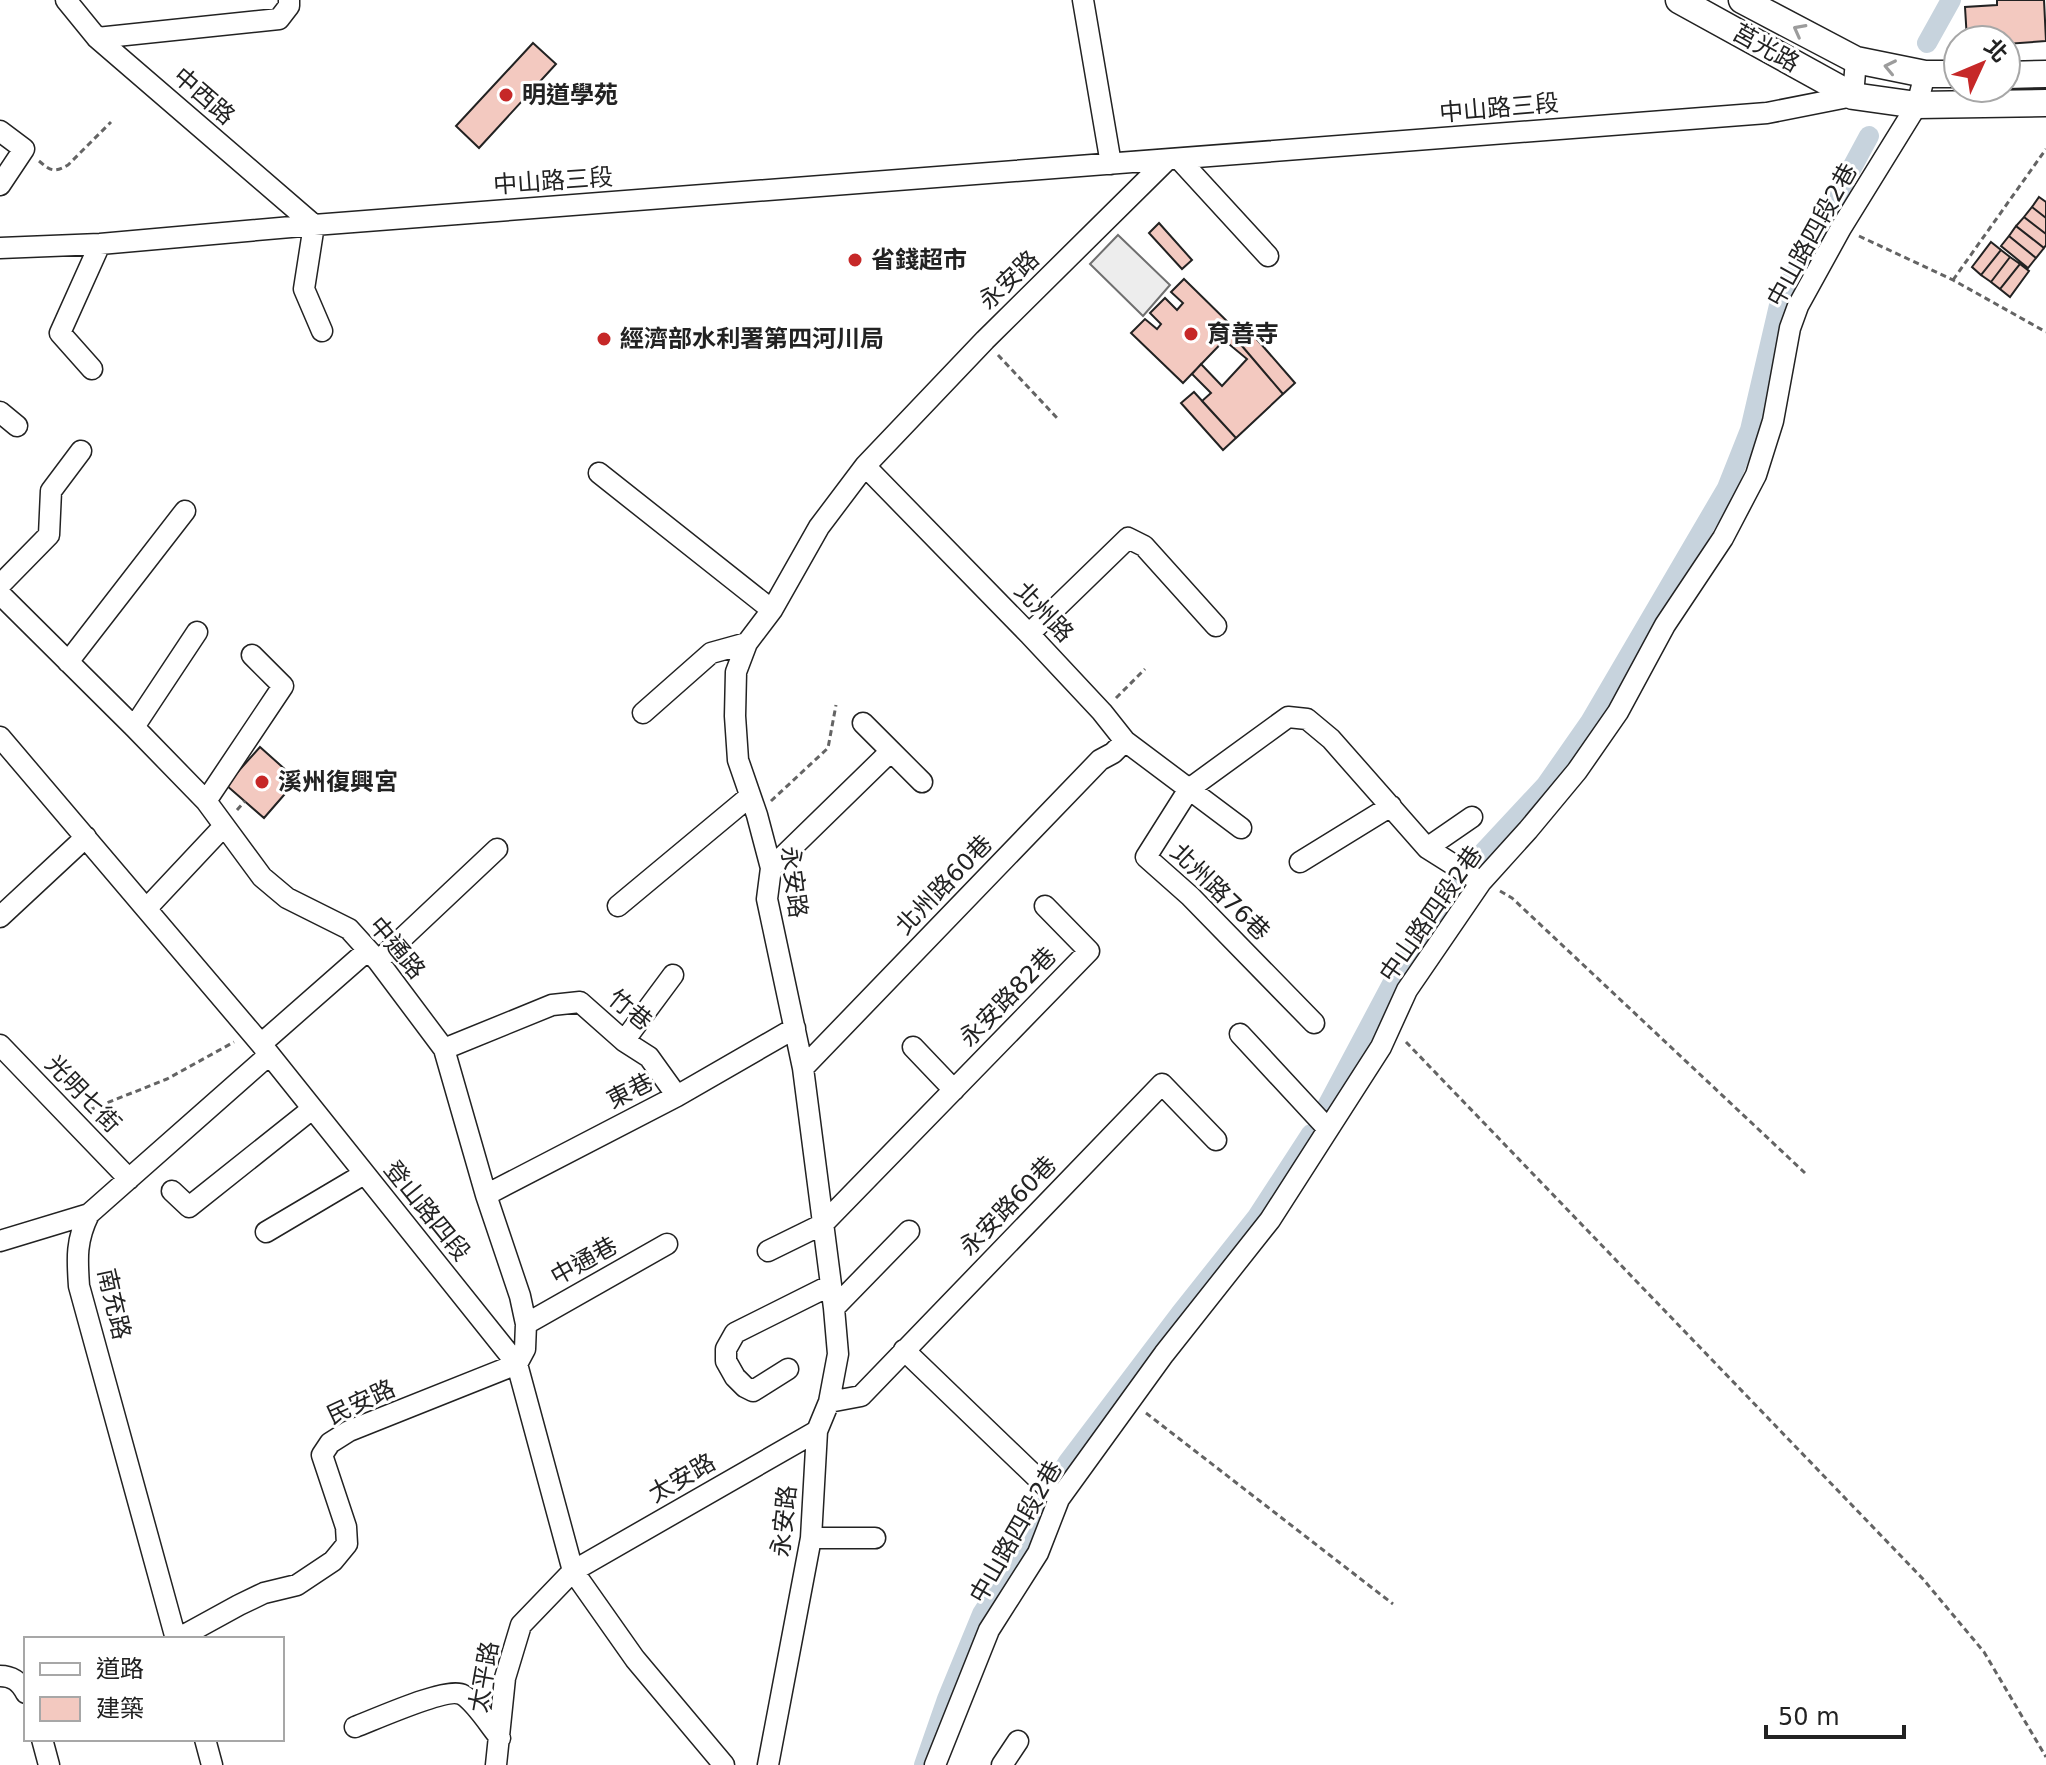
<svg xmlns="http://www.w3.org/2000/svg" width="2046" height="1765" font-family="'DejaVu Sans','Noto Sans TC',sans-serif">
<rect width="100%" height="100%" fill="#fff"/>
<path fill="#ededed" stroke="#6f6f6f" stroke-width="2" d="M1118,235L1170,285L1143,316L1090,264Z"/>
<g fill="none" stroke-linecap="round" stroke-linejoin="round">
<path stroke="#c7d3dd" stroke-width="20" d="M1927,43L1951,0
M1476,860L1546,785L1590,722L1727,488L1750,430L1780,301L1869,136
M1326,1108L1402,965L1457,886
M1057,1480L1068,1462L1180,1314L1257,1217L1311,1134
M924,1765L947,1699L982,1614L1026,1546L1040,1508"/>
</g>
<path fill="#f3c9c0" stroke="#222" stroke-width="2" d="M1997,0H2044L2046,41L2006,44V40H1967L1965,7L1997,5Z
M533,43L556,64L479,148L456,126Z
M2039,197L2046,202V218L2032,207Z
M2032,207L2046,218V234L2024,217Z
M2024,217L2046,234V245L2044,248L2016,226Z
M1159,223L1192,260L1182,269L1149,233Z
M2016,226L2044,248L2036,258L2009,236Z
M2009,236L2036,258L2028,268L2001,246Z
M1991,242L2001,250L1981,275L1972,267Z
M2001,250L2010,257L1991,282L1981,275Z
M2010,257L2020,264L2000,289L1991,282Z
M2020,264L2029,271L2010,297L2000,289Z
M1184,279L1235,329L1183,383L1131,333L1145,319L1157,329L1161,324L1150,313L1165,298L1177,310L1183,303L1171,292Z
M1231,333L1283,394L1236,438L1202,401L1211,393L1192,374L1201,364L1222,386L1247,359L1224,340Z
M1254,336L1295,383L1283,394L1242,346Z
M1194,392L1236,438L1223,450L1181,403Z
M260,747L297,780L264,818L226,785Z"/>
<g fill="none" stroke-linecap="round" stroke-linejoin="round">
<g stroke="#222" stroke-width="23">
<path id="minor" d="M66,0L97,38L314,225L304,289L322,331
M1083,0L1111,164
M97,38L279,19L289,6V0
M0,131L24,149L0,185
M1179,159L1268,256
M0,248L100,244L314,225L1767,113L1853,96L1856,60
M92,369L60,333L100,244
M0,412L17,426
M865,466L1029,634L1102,712L1125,741L1241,828
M599,473L772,610
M0,585L49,535L51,491L81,451
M0,594L134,727L206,801L262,877L287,898L349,929L378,961L444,1049L486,1195L520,1296L526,1324L525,1349L517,1364L349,1431L330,1443L322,1455L346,1527L347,1544L333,1561L297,1585L264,1593L239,1605L177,1639
M1029,634L1128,538L1144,546L1216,626
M68,662L185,511
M643,713L711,653L747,643
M863,723L891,751
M134,727L197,632
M0,737L261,1044L517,1364L573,1571L635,1659L724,1765
M206,801L283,686L252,655
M1427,848L1472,817
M1300,862L1391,806
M771,868L891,751L922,782
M618,906L749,797
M147,908L224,826
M0,917L86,837
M378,961L497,849
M1314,1023L1190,896L1146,857L1189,789L1288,717L1307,719L1331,739L1427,848L1481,882
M1240,1034L1328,1129
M624,1041L673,975
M261,1044L368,950
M0,1045L129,1179
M913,1047L954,1090
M444,1049L552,1005L580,1002L624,1041L649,1057L677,1096
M803,1068L1100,760L1113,753L1125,741
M172,1191L189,1207L312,1109
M486,1195L677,1096L795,1028
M266,1232L364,1174
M0,1241L89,1214
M768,1251L823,1224L1089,951L1045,906
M834,1308L909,1231
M526,1324L667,1244
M904,1350L1059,1499
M788,1369L753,1391L745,1387L735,1377L726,1361V1349L735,1333L831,1285
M829,1402L861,1396L1162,1084L1216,1140
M811,1538H875
M176,1639L79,1286C77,1258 76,1240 89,1214L269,1055
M0,1676C13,1676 20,1682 26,1693
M355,1727C374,1720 448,1686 463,1695C475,1702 490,1726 500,1738
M42,1739L49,1765
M205,1739L212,1765
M496,1765L505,1678L521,1625L573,1571L817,1431
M768,1765L811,1538L817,1431L829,1402L838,1354L834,1308L803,1068L767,899L771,868L757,815L738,760L735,716L736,672L747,643L772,610L819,527L865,466L985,340L1167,160
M935,1765L989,1630L1038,1553L1059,1499L1164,1354L1270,1220L1381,1047L1407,990L1481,882L1528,830L1577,771L1618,712L1665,625L1723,538L1756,475L1773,421L1790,328L1798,306L1841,228L1917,105L1925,74
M1002,1765L1018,1741"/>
</g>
<g stroke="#222" stroke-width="29">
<path id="major" d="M1679,0L1853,96L1917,105L2046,103
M1742,0L1856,60L1925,74H1958
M2006,75L2046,74"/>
</g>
<path stroke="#646464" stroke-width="3" stroke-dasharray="6 4" stroke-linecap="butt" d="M39,161C51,171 54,173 68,165L111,122
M1859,236L1953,280L2046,332
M1953,280L2046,149
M998,355L1058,419
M1116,698L1145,669
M771,801L828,748L836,705
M237,810L245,801
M1500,891L1512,898L1805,1173
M1406,1042L1923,1579L1984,1652L2046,1757
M89,1110L167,1079L234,1042
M1146,1413L1393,1604"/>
<use href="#minor" stroke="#fff" stroke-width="20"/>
<use href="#major" stroke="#fff" stroke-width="26"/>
</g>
<defs><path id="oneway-chevron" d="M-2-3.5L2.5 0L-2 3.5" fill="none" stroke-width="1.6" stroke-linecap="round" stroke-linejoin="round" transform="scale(2)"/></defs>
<g stroke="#9c9c9c">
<use href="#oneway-chevron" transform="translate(1799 30) rotate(-152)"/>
<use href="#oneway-chevron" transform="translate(1890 67) rotate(-168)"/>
</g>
<g fill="#c62828" stroke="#fff" stroke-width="3">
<circle cx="506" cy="95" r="8"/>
<circle cx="855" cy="260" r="8"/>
<circle cx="1191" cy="334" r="8"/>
<circle cx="604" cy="339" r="8"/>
<circle cx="262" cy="782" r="8"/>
</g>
<g text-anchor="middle" stroke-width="6" stroke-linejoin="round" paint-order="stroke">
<g font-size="24" fill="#222" stroke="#fff">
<text transform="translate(1766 48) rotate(29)" y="8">莒光路</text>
<text transform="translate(204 96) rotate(41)" y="8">中西路</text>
<text transform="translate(1499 108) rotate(-5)" y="8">中山路三段</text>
<text transform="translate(553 181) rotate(-4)" y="8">中山路三段</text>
<text transform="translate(1812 235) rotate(-61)" y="8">中山路四段2巷</text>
<text transform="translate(1009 280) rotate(-44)" y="8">永安路</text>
<text transform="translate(1044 612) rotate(46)" y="8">北州路</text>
<text transform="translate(794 882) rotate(83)" y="8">永安路</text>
<text transform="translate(944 885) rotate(-46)" y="8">北州路60巷</text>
<text transform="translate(1220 892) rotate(44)" y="8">北州路76巷</text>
<text transform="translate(1431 914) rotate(-55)" y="8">中山路四段2巷</text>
<text transform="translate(397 948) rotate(50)" y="8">中通路</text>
<text transform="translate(1008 997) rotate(-46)" y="8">永安路82巷</text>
<text transform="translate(630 1010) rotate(39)" y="8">竹巷</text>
<text transform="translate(630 1091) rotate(-27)" y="8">東巷</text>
<text transform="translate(83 1094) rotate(46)" y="8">光明七街</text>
<text transform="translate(1008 1206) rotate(-46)" y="8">永安路60巷</text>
<text transform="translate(427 1211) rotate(51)" y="8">登山路四段</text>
<text transform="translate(584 1261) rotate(-29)" y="8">中通巷</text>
<text transform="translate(114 1304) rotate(77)" y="8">南充路</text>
<text transform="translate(361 1402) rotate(-25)" y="8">民安路</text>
<text transform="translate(682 1478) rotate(-30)" y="8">太安路</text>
<text transform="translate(784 1521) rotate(-84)" y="8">永安路</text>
<text transform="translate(1016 1532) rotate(-60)" y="8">中山路四段2巷</text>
<text transform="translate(484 1677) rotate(-80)" y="8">太平路</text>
</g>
<g font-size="24" font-weight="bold" fill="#222" stroke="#fff" text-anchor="start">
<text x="522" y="103">明道學苑</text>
<text x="871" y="268">省錢超市</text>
<text x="1207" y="342">育善寺</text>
<text x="620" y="347">經濟部水利署第四河川局</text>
<text x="278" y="790">溪州復興宮</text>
</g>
</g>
<rect x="24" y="1637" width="260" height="104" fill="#ffffff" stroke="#a7a7a7" stroke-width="2"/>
<rect x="40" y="1663" width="40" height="12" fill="#ffffff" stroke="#a7a7a7" stroke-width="2"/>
<text x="96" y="1677" font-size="24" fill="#222222">道路</text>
<rect x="40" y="1697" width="40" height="24" fill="#f3c9c0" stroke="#a7a7a7" stroke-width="2"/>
<text x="96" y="1717" font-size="24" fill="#222222">建築</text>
<g transform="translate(1982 64) rotate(46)"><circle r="38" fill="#ffffff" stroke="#a7a7a7" stroke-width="2"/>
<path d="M0-6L14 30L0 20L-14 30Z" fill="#c62828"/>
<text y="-12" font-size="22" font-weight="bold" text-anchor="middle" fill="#222222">北</text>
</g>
<path d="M1766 1725v12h138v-12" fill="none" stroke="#222222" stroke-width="4"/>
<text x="1778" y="1725" font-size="24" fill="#222222" stroke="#ffffff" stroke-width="6" paint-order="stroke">50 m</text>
</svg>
